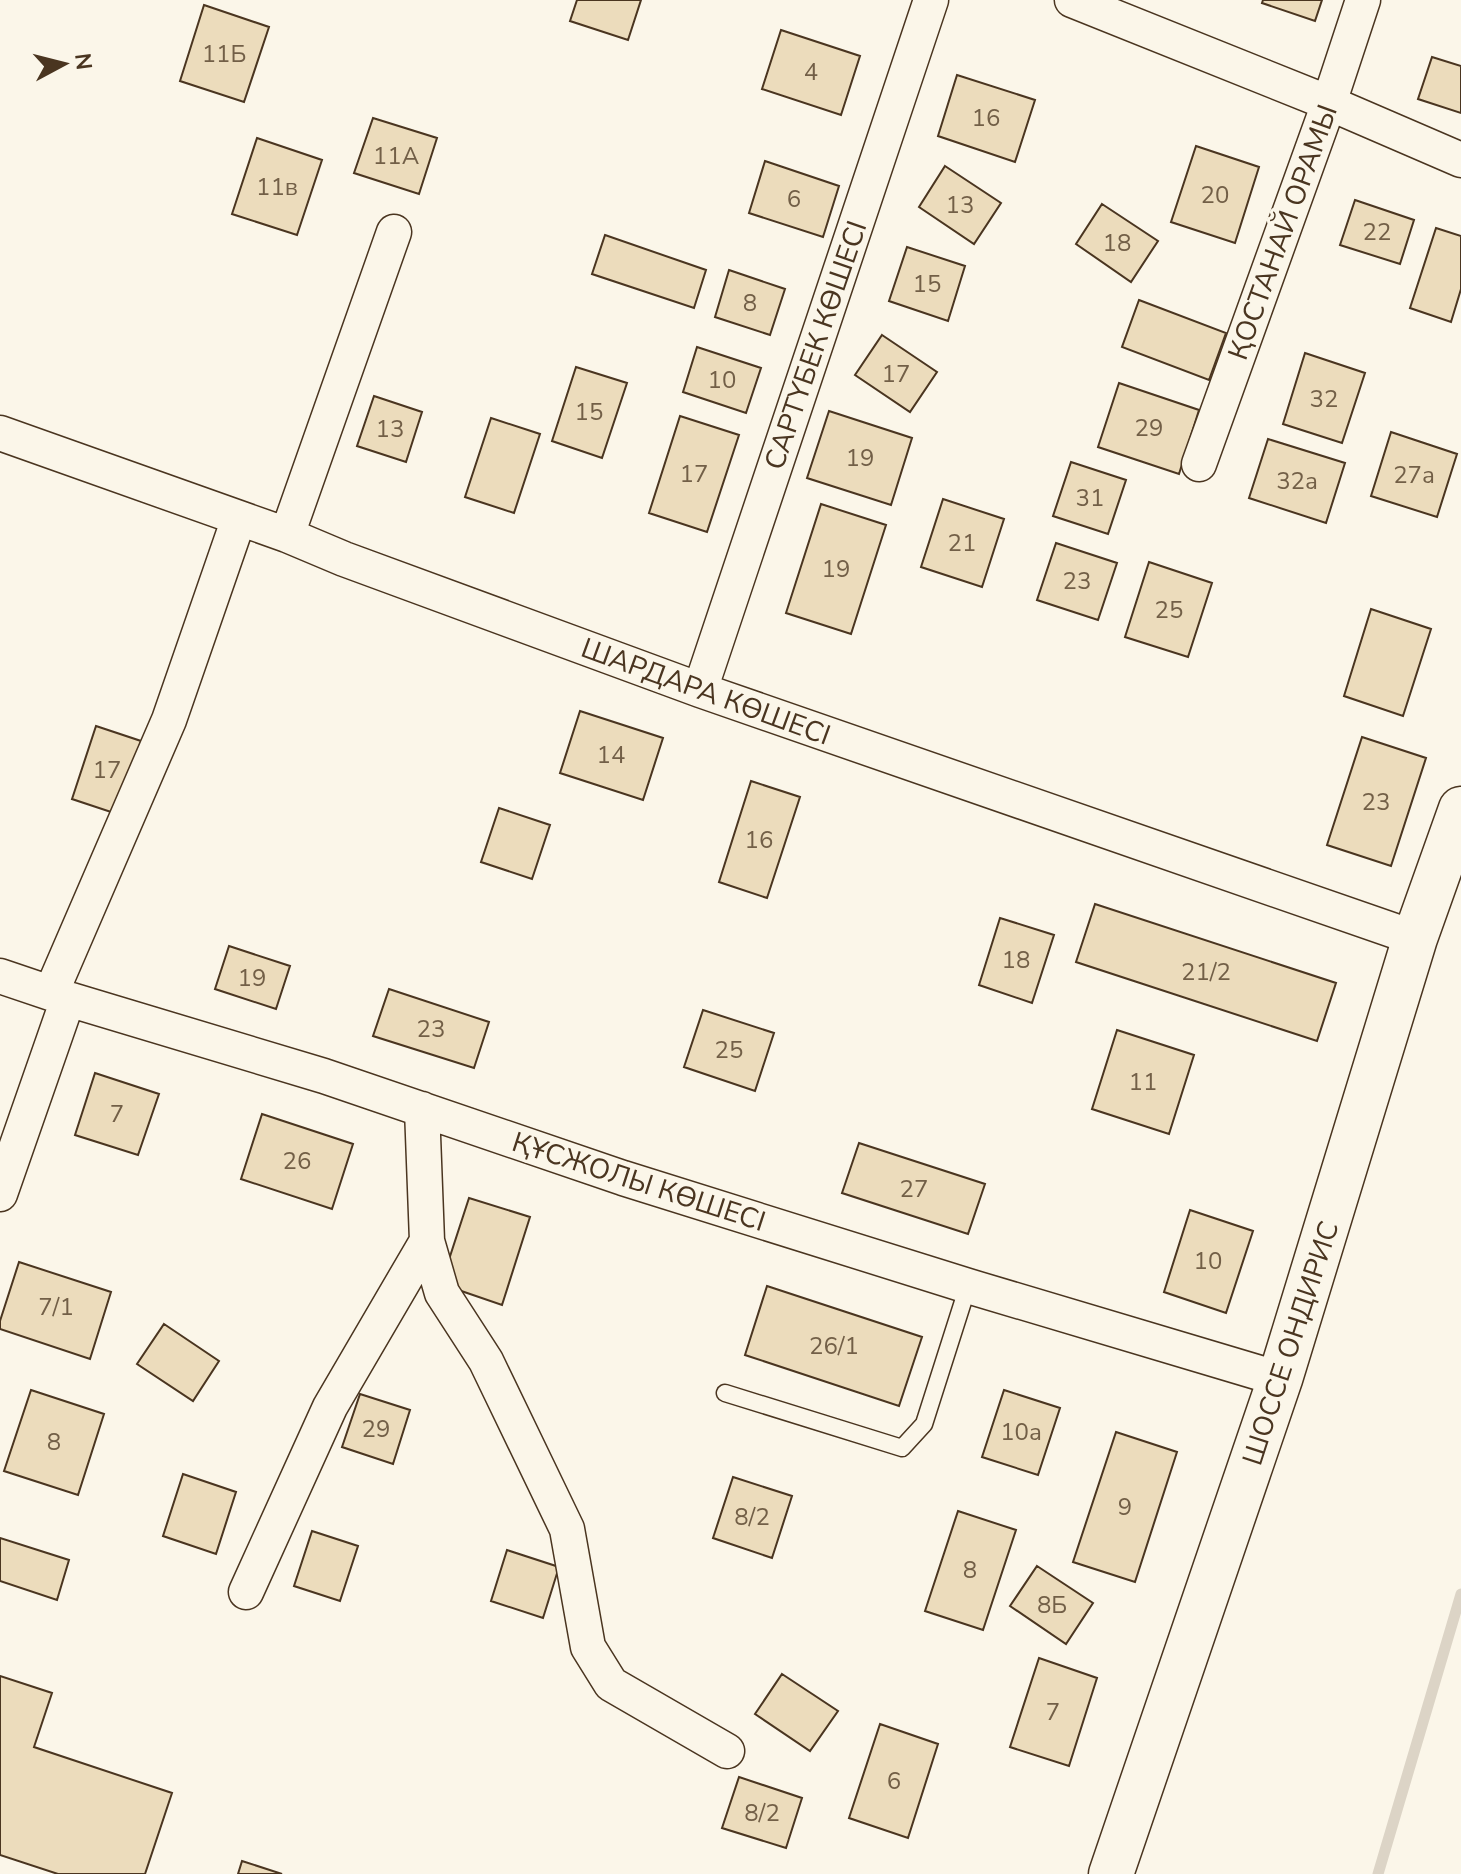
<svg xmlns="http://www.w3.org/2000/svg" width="1461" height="1874" font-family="'Nunito Sans',sans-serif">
<rect width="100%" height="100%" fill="#fbf6e9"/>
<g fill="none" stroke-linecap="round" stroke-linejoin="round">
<path stroke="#dcd4c6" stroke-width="11" d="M1378,1874L1461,1594"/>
</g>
<path fill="#ecdcbc" stroke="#4a3520" stroke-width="2" d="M577,0H641L628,40L570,21Z
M1263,0H1322L1315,21L1262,3Z
M204,5L269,27L244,102L180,81Z
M781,30L860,56L841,115L762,89Z
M1432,57L1461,66V113L1418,99Z
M957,75L1035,100L1015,162L938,136Z
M373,118L437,138L419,194L354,173Z
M257,138L322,160L297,235L232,214Z
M1196,146L1259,167L1235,243L1171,222Z
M765,161L839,186L823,237L749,213Z
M945,166L1001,203L974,244L919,207Z
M1355,200L1414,220L1400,264L1340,245Z
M1102,204L1158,241L1131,282L1076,244Z
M1436,228L1461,236V289L1451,322L1410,308Z
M605,235L706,270L694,308L592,274Z
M907,247L965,266L948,321L889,301Z
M729,270L785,289L770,335L715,317Z
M1139,300L1226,333L1209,380L1122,347Z
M882,335L937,372L910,412L855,375Z
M697,347L761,368L746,413L683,392Z
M1305,353L1365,373L1342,443L1283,424Z
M576,367L627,383L602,458L552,441Z
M1119,383L1199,410L1179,474L1098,447Z
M374,396L422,412L406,462L357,446Z
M829,411L912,438L891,505L807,478Z
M680,416L739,435L707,532L649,513Z
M491,418L540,434L514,513L465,497Z
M1391,432L1457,454L1437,517L1371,496Z
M1268,439L1345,463L1326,523L1249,498Z
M1071,462L1126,480L1108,534L1053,516Z
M943,499L1004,519L982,587L921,567Z
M821,504L886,525L851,634L786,613Z
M1056,543L1117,563L1098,620L1037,600Z
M1149,562L1212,583L1188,657L1125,637Z
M1371,609L1431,629L1403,716L1344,696Z
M580,711L663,738L643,800L560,773Z
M96,726L141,741L117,814L72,799Z
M1362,737L1426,758L1391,866L1327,845Z
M751,781L800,797L767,898L719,882Z
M499,808L550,825L532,879L481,862Z
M1095,904L1336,983L1317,1041L1076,962Z
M1000,918L1054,935L1032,1003L979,985Z
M229,946L290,966L276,1009L215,989Z
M389,989L489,1022L474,1068L373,1036Z
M703,1010L774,1033L755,1091L684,1067Z
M1117,1030L1194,1055L1169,1134L1092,1109Z
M95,1073L159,1094L138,1155L75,1135Z
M262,1114L353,1144L332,1209L241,1179Z
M859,1143L985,1184L968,1234L842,1193Z
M469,1198L530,1217L502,1305L441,1284Z
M1190,1210L1253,1231L1226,1313L1164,1292Z
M19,1262L111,1292L90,1359L0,1329V1321Z
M767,1286L922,1337L899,1406L745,1355Z
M164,1324L219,1361L193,1401L137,1364Z
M31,1390L104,1414L78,1495L4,1471Z
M1004,1390L1060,1408L1038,1475L982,1457Z
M360,1394L410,1410L393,1464L342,1447Z
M1116,1432L1177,1452L1135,1582L1073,1562Z
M183,1474L236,1492L216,1554L163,1536Z
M733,1477L792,1496L772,1558L713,1538Z
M958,1511L1016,1530L983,1630L925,1611Z
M312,1531L358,1546L340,1601L294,1586Z
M0,1538L69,1560L57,1600L0,1581Z
M507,1550L559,1567L543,1618L491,1601Z
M1037,1566L1093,1603L1066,1644L1010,1606Z
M1039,1658L1097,1678L1069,1766L1010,1747Z
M782,1674L838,1711L810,1751L755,1714Z
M0,1676L52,1693L34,1747L172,1793L145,1874H58L0,1855Z
M880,1724L938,1744L908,1838L849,1818Z
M739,1777L802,1798L786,1848L722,1828Z
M242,1861L282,1874H238Z"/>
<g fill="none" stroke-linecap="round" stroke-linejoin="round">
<g stroke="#4a3520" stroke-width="19">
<path id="service" d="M725,1393L902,1448L924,1424L968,1286"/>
</g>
<g stroke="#4a3520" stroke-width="37">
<path id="minor" d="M1072,0L1329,103L1461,160
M0,433L287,535L344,559L700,690L1415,938
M1199,464L1329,103L1363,0
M287,535L394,232
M700,690L931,0
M0,976L68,999L324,1076L623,1178L968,1286L1280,1379
M51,993L169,720L239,518
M422,1109L427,1241L442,1293L486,1361L567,1529L588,1647L611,1684L727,1751
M0,1194L68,999
M246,1592L330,1407L427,1241"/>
</g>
<g stroke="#4a3520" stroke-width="47">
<path id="secondary" d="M1111,1874L1280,1379L1415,938L1461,809"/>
</g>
<use href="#service" stroke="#fbf6e9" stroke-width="16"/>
<use href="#minor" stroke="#fbf6e9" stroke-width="34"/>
<use href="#secondary" stroke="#fbf6e9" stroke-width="44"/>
</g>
<g text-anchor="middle" stroke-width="6" stroke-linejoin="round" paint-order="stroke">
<g font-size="24" fill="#725f47">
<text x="224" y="62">11Б</text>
<text x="811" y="80">4</text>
<text x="986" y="126">16</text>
<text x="396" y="164">11А</text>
<text x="277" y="195">11в</text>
<text x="1215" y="203">20</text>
<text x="794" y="207">6</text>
<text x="960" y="213">13</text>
<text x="1377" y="240">22</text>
<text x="1117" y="251">18</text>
<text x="927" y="292">15</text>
<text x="750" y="311">8</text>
<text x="896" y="382">17</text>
<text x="722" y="388">10</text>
<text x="1324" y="407">32</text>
<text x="589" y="420">15</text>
<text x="1149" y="436">29</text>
<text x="390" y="437">13</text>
<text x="860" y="466">19</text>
<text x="694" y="482">17</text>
<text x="1414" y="483">27а</text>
<text x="1297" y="489">32а</text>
<text x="1090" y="506">31</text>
<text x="962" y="551">21</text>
<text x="836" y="577">19</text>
<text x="1077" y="589">23</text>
<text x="1169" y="618">25</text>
<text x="611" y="763">14</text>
<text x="107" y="778">17</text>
<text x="1376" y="810">23</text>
<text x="759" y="848">16</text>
<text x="1016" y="968">18</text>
<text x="1206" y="980">21/2</text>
<text x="252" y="986">19</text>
<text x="431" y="1037">23</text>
<text x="729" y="1058">25</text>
<text x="1143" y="1090">11</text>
<text x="117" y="1122">7</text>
<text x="297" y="1169">26</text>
<text x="914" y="1197">27</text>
<text x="1208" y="1269">10</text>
<text x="56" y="1315">7/1</text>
<text x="834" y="1354">26/1</text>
<text x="376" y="1437">29</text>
<text x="1021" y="1440">10а</text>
<text x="54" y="1450">8</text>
<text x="1125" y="1515">9</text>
<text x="752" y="1525">8/2</text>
<text x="970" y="1578">8</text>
<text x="1052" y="1613">8Б</text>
<text x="1053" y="1720">7</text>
<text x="894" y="1789">6</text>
<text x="762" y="1821">8/2</text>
</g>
<g font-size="28" fill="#4a3520" stroke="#fbf6e9">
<text transform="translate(1282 232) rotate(-70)" y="10">ҚОСТАНАЙ ОРАМЫ</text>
<text transform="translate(815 345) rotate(-71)" y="10">САРТҮБЕК КӨШЕСІ</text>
<text transform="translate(706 691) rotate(20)" y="10">ШАРДАРА КӨШЕСІ</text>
<text transform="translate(639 1181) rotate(18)" y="10">ҚҰСЖОЛЫ КӨШЕСІ</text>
<text transform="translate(1290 1343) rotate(-72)" y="10">ШОССЕ ОНДИРИС</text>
</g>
</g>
<g transform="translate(64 64) rotate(83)" stroke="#fbf6e9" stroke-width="6" paint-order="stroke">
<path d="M0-6L14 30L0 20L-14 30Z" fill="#4a3520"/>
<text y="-12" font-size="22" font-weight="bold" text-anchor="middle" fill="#4a3520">N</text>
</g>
</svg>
